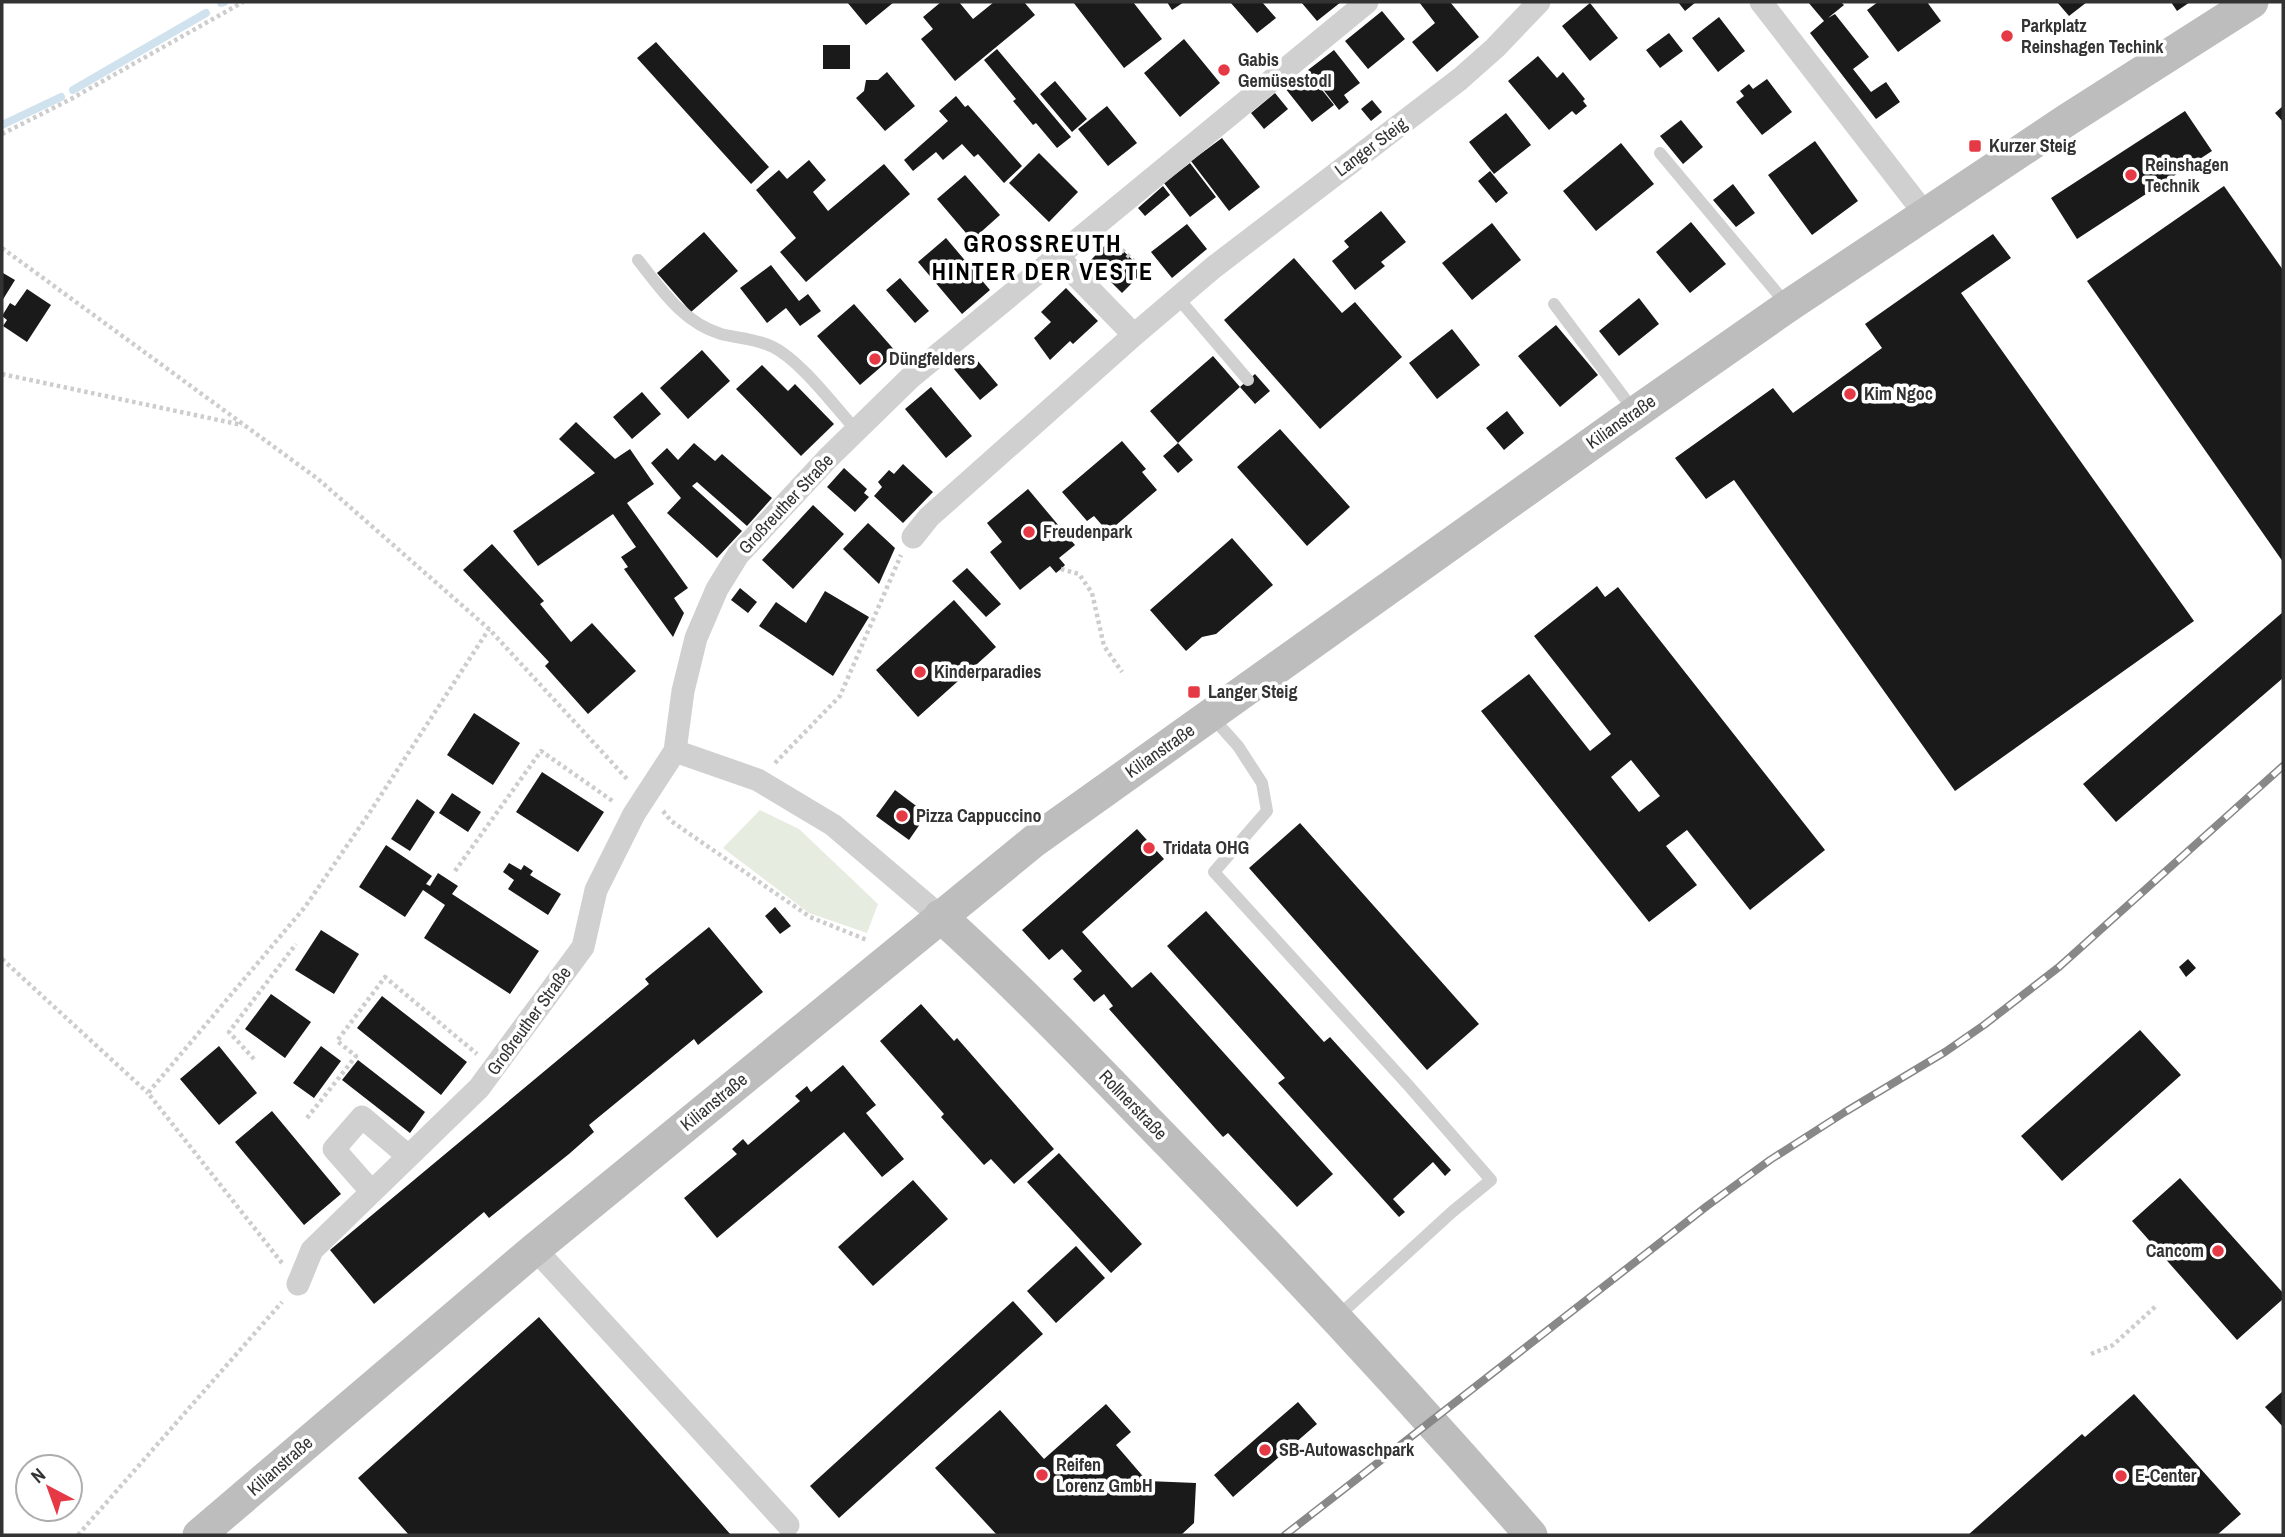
<svg xmlns="http://www.w3.org/2000/svg" width="2285" height="1537" font-family="'Archivo Narrow',sans-serif">
<rect width="100%" height="100%" fill="#fff"/>
<path fill="#e6ecdf" d="M760,810L799,829L878,904L867,933L809,913L723,848Z"/>
<g fill="none" stroke-linecap="round" stroke-linejoin="round">
<path stroke="#cfe2ee" stroke-width="8" d="M221,3L224,2
M73,90L206,13
M2,125L61,97"/>
</g>
<path fill="#1a1a1a" fill-rule="evenodd" d="M847,2H894L866,25Z
M941,2H959L973,19L994,2H1024L1035,15L955,81L921,39L933,29L923,17Z
M1073,2H1133L1162,39L1124,68Z
M1167,2H1184L1172,10Z
M1230,2H1262L1276,18L1257,33Z
M1301,2H1341L1317,21Z
M1419,2H1450L1479,37L1437,72L1412,42L1435,23Z
M1678,2H1696L1685,11Z
M1808,2H1841L1844,5L1828,18L1835,14L1869,57L1853,69L1871,92L1886,82L1900,102L1876,119L1810,33L1824,21Z
M1878,2H1927L1941,21L1898,52L1867,10Z
M2057,2H2087L2069,16Z
M2171,2H2190L2177,11Z
M1590,3L1618,38L1590,61L1562,26Z
M1382,11L1405,39L1368,69L1345,41Z
M1719,17L1745,51L1718,72L1692,38Z
M1669,33L1683,51L1660,68L1646,50Z
M1184,39L1220,83L1180,117L1144,73Z
M656,42L769,167L751,184L637,58Z
M823,45H850V69H823Z
M997,49L1071,137L1057,148L1036,123L1033,125L1013,101L1016,99L984,60Z
M1334,50L1360,83L1344,95L1349,102L1339,110L1308,70Z
M1538,56L1557,78L1563,72L1585,99L1583,101L1587,106L1576,115L1572,111L1549,130L1508,81Z
M1307,71L1334,105L1312,122L1285,88Z
M887,72L915,106L885,131L856,98L864,91L866,80H878Z
M1767,79L1792,112L1762,135L1736,102L1744,96L1740,91L1749,84L1753,89Z
M1055,81L1087,119L1072,132L1040,94Z
M1275,93L1288,109L1264,129L1251,113Z
M956,96L965,107L968,105L1022,166L1004,183L978,154L974,157L962,144L943,160L936,152L913,171L904,160L948,121L939,111Z
M1372,100L1382,112L1371,121L1361,109Z
M1107,106L1137,143L1108,166L1078,129Z
M2283,106V122L2275,113Z
M2185,111L2212,151L2077,239L2051,198Z
M1506,113L1531,145L1494,174L1469,142Z
M1681,120L1703,147L1683,164L1660,136Z
M1222,138L1260,187L1229,211L1191,161Z
M1815,141L1858,201L1812,235L1768,175Z
M1621,143L1654,184L1596,231L1563,191Z
M1039,153L1078,192L1049,222L1009,183Z
M809,160L826,180L813,192L828,211L884,164L910,194L806,282L780,252L796,238L756,190L779,170L787,179Z
M1190,163L1216,197L1190,217L1164,183Z
M1490,171L1508,193L1496,203L1478,181Z
M965,175L1000,215L972,240L937,199Z
M1733,184L1755,213L1736,227L1713,200Z
M1163,186L1170,195L1145,216L1138,208Z
M2224,186L2283,270V562L2087,281Z
M1381,211L1406,242L1381,262L1385,266L1355,290L1332,261L1349,247L1344,241Z
M1691,222L1726,264L1690,293L1656,252Z
M1492,223L1521,260L1472,300L1442,263Z
M1187,224L1207,249L1172,278L1151,252Z
M704,232L738,271L691,312L657,273Z
M1993,234L2011,258L1961,293L2194,621L1955,791L1734,480L1706,499L1675,458L1773,388L1793,413L1882,348L1865,324Z
M946,238L990,290L962,314L918,262Z
M1111,239L1144,271L1122,293L1090,261Z
M1294,258L1342,313L1355,302L1402,357L1320,429L1224,320Z
M771,265L799,301L808,294L821,311L800,326L786,308L767,323L740,288Z
M3,273L15,280L2,301V276Z
M900,278L929,311L915,323L886,290Z
M1066,288L1098,321L1073,344L1070,341L1050,360L1034,338L1051,322L1041,312Z
M27,289L51,305L27,342L3,326L7,320L2,316L10,303L15,306Z
M1639,298L1659,324L1619,356L1599,331Z
M854,304L897,353L860,385L817,336Z
M1556,325L1598,375L1560,407L1518,356Z
M1452,329L1480,365L1437,399L1409,363Z
M702,350L730,381L688,419L660,388Z
M972,354L998,385L980,400L954,369Z
M1213,356L1240,387L1178,443L1150,411Z
M762,365L788,391L795,384L834,424L801,456L736,389Z
M1255,374L1270,391L1255,404L1240,387Z
M931,387L972,436L946,458L905,409Z
M642,392L661,414L632,439L613,417Z
M1507,411L1524,433L1504,450L1486,428Z
M576,422L615,459L630,449L654,484L627,503L688,588L674,598L684,613L673,637L624,569L628,567L621,557L636,547L613,514L538,566L513,531L595,473L559,439Z
M1280,429L1350,507L1307,546L1237,467Z
M1122,441L1146,469L1142,472L1157,490L1108,532L1094,516L1087,521L1062,492Z
M694,443L715,461L722,454L772,498L747,526L697,482L692,486L742,531L717,558L667,513L681,498L651,463L667,448L678,460Z
M1178,443L1193,460L1178,473L1163,456Z
M903,464L933,492L903,523L874,496L882,487L878,482L889,470L894,474Z
M844,468L867,489L864,493L869,497L855,512L827,487Z
M1028,489L1075,545L1059,558L1065,565L1061,569L1056,573L1050,566L1020,590L990,552L1002,542L987,523Z
M813,505L844,534L793,589L762,560Z
M868,523L895,548L879,584L843,549Z
M1232,538L1273,585L1216,634L1202,637L1186,651L1150,610Z
M492,544L544,601L540,604L571,642L592,623L636,671L588,714L545,666L549,662L463,570Z
M967,568L1001,604L986,617L952,581Z
M1597,586L1605,597L1618,587L1825,850L1750,910L1687,830L1666,846L1697,885L1649,922L1481,711L1529,674L1590,751L1611,734L1534,636ZM1631,760L1660,796L1639,812L1611,777Z
M740,588L757,602L748,613L731,600Z
M825,591L869,617L833,676L759,626L776,602L806,623Z
M954,600L996,647L918,717L876,670Z
M2283,612V678L2116,822L2083,784Z
M474,713L520,743L493,785L447,755Z
M542,772L604,812L578,852L516,812Z
M895,790L927,814L909,840L876,816Z
M452,793L481,812L468,832L439,813Z
M417,799L435,812L410,851L391,839Z
M1300,823L1479,1024L1427,1070L1249,868Z
M1137,829L1164,859L1082,932L1132,988L1151,972L1333,1174L1297,1207L1228,1133L1223,1137L1109,1009L1113,1006L1104,994L1094,1002L1073,979L1082,971L1062,949L1049,960L1022,930Z
M386,845L432,876L426,884L430,886L438,873L458,886L452,894L539,951L510,994L424,938L445,905L423,890L405,917L359,887Z
M509,863L521,870L524,865L533,871L530,875L561,894L548,915L508,889L514,880L503,872Z
M775,907L791,926L780,934L765,916Z
M1206,911L1324,1042L1330,1037L1451,1170L1445,1176L1433,1162L1393,1199L1405,1212L1399,1217L1278,1083L1285,1078L1167,946Z
M709,927L763,992L698,1045L694,1039L589,1125L594,1132L569,1154L489,1218L484,1212L374,1304L330,1250L649,984L645,979Z
M321,930L359,954L334,994L295,970Z
M2188,959L2196,968L2186,977L2179,967Z
M271,994L311,1022L285,1058L245,1029Z
M382,996L467,1062L441,1095L357,1028Z
M921,1004L954,1041L957,1038L1054,1149L1014,1184L991,1159L984,1165L941,1117L944,1114L880,1041Z
M2140,1030L2181,1075L2062,1181L2021,1136Z
M219,1046L257,1093L219,1125L180,1079Z
M321,1046L341,1061L314,1098L293,1083Z
M358,1060L425,1112L410,1133L342,1080Z
M843,1065L876,1105L866,1113L904,1159L882,1177L844,1132L717,1238L684,1198L737,1154L732,1149L743,1139L748,1145L800,1101L795,1096L807,1086L811,1092Z
M272,1111L341,1194L304,1225L235,1142Z
M1059,1153L1142,1244L1111,1273L1027,1182Z
M2180,1178L2283,1293V1299L2237,1340L2132,1221Z
M913,1180L948,1219L873,1286L838,1247Z
M1076,1246L1105,1278L1056,1323L1027,1291Z
M1013,1301L1043,1334L839,1518L810,1486Z
M539,1317L731,1535H409L358,1478Z
M2283,1391V1427L2265,1407Z
M2134,1394L2241,1514L2217,1535H1968L2082,1434L2085,1437Z
M1298,1402L1317,1424L1233,1497L1214,1475Z
M1106,1404L1131,1432L1116,1445L1147,1481L1196,1483L1194,1523L1181,1535H997L935,1468L1000,1410L1044,1459Z"/>
<g fill="none" stroke-linecap="round" stroke-linejoin="round">
<path stroke="#cdcdcd" stroke-width="4.5" stroke-dasharray="3.5 3.5" stroke-linecap="butt" d="M2,134L71,99L243,2
M1112,240L1144,271
M2,248L318,479L489,629L628,780
M2,374L242,425
M1061,569L1079,574L1092,593L1104,646L1122,672
M775,763L840,696L901,555
M663,811L671,821L810,917L867,940
M455,871L541,751L614,802
M2,959L148,1093
M254,1059L229,1032L296,944
M307,1118L356,1056L337,1041L385,977L477,1054
M282,1263L148,1093L305,907L368,815L489,629
M2091,1354L2113,1345L2156,1306
M78,1535L282,1302"/>
<path stroke="#d0d0d0" stroke-width="12" d="M1660,153L1788,306
M638,260C661,289 683,323 721,334C737,338 758,339 773,347C801,361 835,407 856,430
M1178,298L1248,380
M1554,304L1635,412
M1211,716L1238,746L1262,783L1267,811L1214,872L1408,1085L1491,1180L1452,1212L1336,1318"/>
<path stroke="#d0d0d0" stroke-width="23" d="M1761,2L1925,214
M1057,256L1134,335
M913,537L929,517L1134,335L1214,267L1460,79L1495,48L1539,2
M675,751L758,780L833,825L940,916
M371,1191L334,1149L362,1117L407,1155
M535,1249L788,1525
M298,1284L312,1250L479,1088L583,947L596,890L634,814L675,751L683,691L696,638L717,589L738,555L828,458L911,377L1367,2"/>
<path stroke="#bdbdbd" stroke-width="33" d="M940,916C1020,988 1094,1066 1169,1143C1293,1270 1414,1401 1531,1535
M199,1535L535,1249L1034,841L1619,424L1788,306L2067,120L2252,2"/>
<g stroke="#888" stroke-width="8">
<path id="rail" d="M1285,1535L1707,1206L1770,1160L1845,1112L1945,1052L1984,1025L2059,967L2283,766"/>
</g>
<use href="#rail" stroke="#fff" stroke-width="5" stroke-dasharray="16" stroke-linecap="butt"/>
</g>
<g fill="#e63946" stroke="#fff" stroke-width="2.5">
<circle cx="2007" cy="36" r="7"/>
<circle cx="1224" cy="70" r="7"/>
<rect x="1968" y="139" width="14" height="14" rx="3.5"/>
<circle cx="2131" cy="175" r="7"/>
<circle cx="875" cy="359" r="7"/>
<circle cx="1850" cy="394" r="7"/>
<circle cx="1029" cy="532" r="7"/>
<circle cx="920" cy="672" r="7"/>
<rect x="1187" y="685" width="14" height="14" rx="3.5"/>
<circle cx="902" cy="816" r="7"/>
<circle cx="1149" cy="848" r="7"/>
<circle cx="2218" cy="1251" r="7"/>
<circle cx="1265" cy="1450" r="7"/>
<circle cx="1042" cy="1475" r="7"/>
<circle cx="2121" cy="1476" r="7"/>
</g>
<g text-anchor="middle" stroke-width="7" stroke-linejoin="round" paint-order="stroke">
<g font-size="18" font-weight="bold" fill="#333" stroke="#fff" text-anchor="start">
<text x="2021" y="32">Parkplatz<tspan x="2021" dy="21">Reinshagen Techink</tspan></text>
<text x="1238" y="66">Gabis<tspan x="1238" dy="21">Gemüsestodl</tspan></text>
<text x="1989" y="152">Kurzer Steig</text>
<text x="2145" y="171">Reinshagen<tspan x="2145" dy="21">Technik</tspan></text>
<text x="889" y="365">Düngfelders</text>
<text x="1864" y="400">Kim Ngoc</text>
<text x="1043" y="538">Freudenpark</text>
<text x="934" y="678">Kinderparadies</text>
<text x="1208" y="698">Langer Steig</text>
<text x="916" y="822">Pizza Cappuccino</text>
<text x="1163" y="854">Tridata OHG</text>
<text x="2204" y="1257" text-anchor="end">Cancom</text>
<text x="1279" y="1456">SB-Autowaschpark</text>
<text x="1056" y="1471">Reifen<tspan x="1056" dy="21">Lorenz GmbH</tspan></text>
<text x="2135" y="1482">E-Center</text>
</g>
<g font-size="18" fill="#333" stroke="#fff">
<text transform="translate(1371 147) rotate(-37)" y="6">Langer Steig</text>
<text transform="translate(1621 422) rotate(-35)" y="6">Kilianstraße</text>
<text transform="translate(786 504) rotate(-47)" y="6">Großreuther Straße</text>
<text transform="translate(1160 751) rotate(-35)" y="6">Kilianstraße</text>
<text transform="translate(529 1021) rotate(-54)" y="6">Großreuther Straße</text>
<text transform="translate(714 1102) rotate(-39)" y="6">Kilianstraße</text>
<text transform="translate(1133 1105) rotate(46)" y="6">Rollnerstraße</text>
<text transform="translate(280 1466) rotate(-41)" y="6">Kilianstraße</text>
</g>
<g font-size="24" font-weight="bold" letter-spacing="2" fill="#000" stroke="#fff">
<text x="1043" y="252">GROSSREUTH<tspan x="1043" dy="28">HINTER DER VESTE</tspan></text>
</g>
</g>
<rect width="2285" height="1537" fill="none" stroke="#333333" stroke-width="7"/>
<g transform="translate(49 1488) rotate(319)"><circle r="33" fill="#ffffff" stroke="#adadad" stroke-width="2"/>
<path d="M0-5L12 26L0 18L-12 26Z" fill="#e63946"/>
<text y="-10" font-size="19" font-weight="bold" text-anchor="middle" fill="#333333">N</text>
</g>
</svg>
